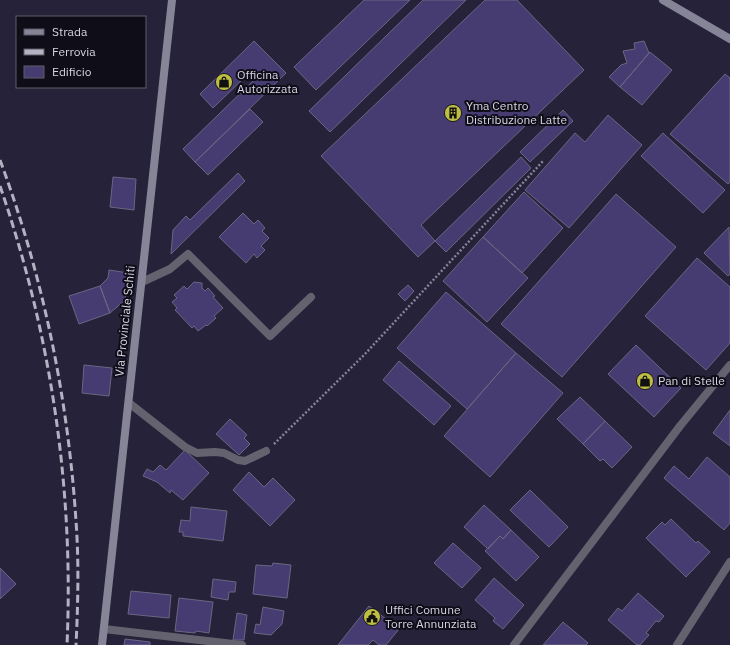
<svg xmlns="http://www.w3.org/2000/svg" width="730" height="645" font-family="'IBM Plex Sans',sans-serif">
<rect width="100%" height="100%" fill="#252239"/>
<path fill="#463c72" stroke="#6a6782" d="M364,0H410L316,90L294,67Z
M423,0H466L330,132L309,111Z
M485,0H517L584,70L421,225L435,241L418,257L321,156Z
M254,41L286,73L195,162L183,149L253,81L247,75L213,108L200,94Z
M644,41L649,53L620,87L609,77L621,65L627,63L623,51L635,49L634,43Z
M650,52L672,70L642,105L620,87Z
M725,74L730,78V182L728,184L670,134Z
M250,109L263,122L208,175L195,162Z
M563,110L573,121L530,162L520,152Z
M608,115L642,145L569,228L525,190L575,133L585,142Z
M663,133L725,190L703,213L641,156Z
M521,157L531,168L446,252L435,241Z
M238,173L245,181L171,254L173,230L186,216L190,220Z
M113,177L136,179L134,210L110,207Z
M524,192L563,228L522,273L483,237Z
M616,194L676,247L562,377L501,324Z
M243,213L254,224L258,220L265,228L262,231L269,238L261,246L265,250L257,258L254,254L246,263L219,237Z
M729,227L730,274L728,276L704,253Z
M483,237L528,278L487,322L443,281Z
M697,258L730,287V343L706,370L645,316Z
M109,270L129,273L125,300L110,313L100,286L108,278Z
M194,282L202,283V288L205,291L208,288L215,296L213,297L223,308L214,316L216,318L207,326L206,325L198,331L194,326L192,328L175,310L177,308L172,302L177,298L174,295L184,286L187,289Z
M408,285L414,291L405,301L398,294Z
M100,286L110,313L79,324L69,296Z
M446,292L516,353L467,409L397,348Z
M636,345L681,388L654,417L608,374Z
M516,353L563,393L490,477L444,436Z
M399,361L451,406L434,425L383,380Z
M84,365L112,368L109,396L82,393Z
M580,397L605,421L583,444L557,419Z
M730,410V446L713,433Z
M230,419L247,435L244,438L250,444L239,455L216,434Z
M605,421L632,447L612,468L603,459L600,461L583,444Z
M185,450L209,473L183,500L171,490L170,493L157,482L143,476L147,469L153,472L160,465L166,470Z
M707,457L730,477V523L724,530L664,478L674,466L689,479Z
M249,472L264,487L273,478L295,500L270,526L233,490Z
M530,490L568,527L549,547L510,510Z
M484,505L511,530L503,539L500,536L488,549L464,527Z
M191,507L227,511L223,541L183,536V532H179L181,520L190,521Z
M671,519L696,543L698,541L710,552L686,577L646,538L662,522L665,525Z
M511,530L539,557L516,581L485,551L500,536L503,539Z
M453,543L481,568L462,588L434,563Z
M273,563L291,565L287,598L253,594L256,565L272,566Z
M0,568L16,584L0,599Z
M494,578L524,605L503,629L493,621L495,618L475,600Z
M213,579L236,582L235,592H229L228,600L211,597Z
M131,591L171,595L169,618L128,614Z
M638,593L664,616L659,622L656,621L646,633L649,635L640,645H637L608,620L618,608L622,611Z
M179,598L213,602L209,633L196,631L195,633L175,631Z
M369,606L399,629L386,645H379L373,640L368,645H338Z
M263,607L284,611L282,624L271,635L254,633L256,624L260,625Z
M237,613L247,615L244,640H233Z
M563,622L588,643L586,645H543Z
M125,639L150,642V645H124Z"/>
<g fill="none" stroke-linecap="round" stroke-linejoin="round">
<path stroke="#868497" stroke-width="2.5" stroke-dasharray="2 2" stroke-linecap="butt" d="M274,444L365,354L544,160"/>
<path stroke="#64626e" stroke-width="8" d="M142,282L170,269L188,254L270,336L311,297
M129,403L185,447L197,453L215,452L224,453L238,460L245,461L266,451
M104,629L242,645
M514,645L680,426L730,365
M677,645L730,562"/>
<path stroke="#868598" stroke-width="8" d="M663,0L730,39
M102,645L172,0"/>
<path stroke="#b3b2c2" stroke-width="3" stroke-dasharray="8 4" stroke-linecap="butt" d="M0,160C43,276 68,398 76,521C79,562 78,604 76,645
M0,186C51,334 74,489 67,645"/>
</g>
<defs>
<g id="shop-disc" transform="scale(0.9)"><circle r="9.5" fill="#bebf42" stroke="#0f0d17"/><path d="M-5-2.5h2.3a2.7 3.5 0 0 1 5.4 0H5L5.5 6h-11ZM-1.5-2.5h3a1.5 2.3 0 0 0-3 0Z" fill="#111"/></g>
<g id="building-disc" transform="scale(0.9)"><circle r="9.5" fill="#bebf42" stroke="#0f0d17"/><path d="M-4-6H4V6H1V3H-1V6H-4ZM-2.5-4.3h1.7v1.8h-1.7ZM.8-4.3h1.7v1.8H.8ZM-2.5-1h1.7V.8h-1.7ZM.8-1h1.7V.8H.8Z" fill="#111"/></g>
<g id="civic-disc" transform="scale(0.9)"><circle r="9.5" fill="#bebf42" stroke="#0f0d17"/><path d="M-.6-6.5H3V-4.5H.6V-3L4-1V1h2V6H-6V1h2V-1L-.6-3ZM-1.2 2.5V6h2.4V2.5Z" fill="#111"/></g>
</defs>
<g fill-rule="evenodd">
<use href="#shop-disc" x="224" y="82"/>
<use href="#building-disc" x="453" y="113"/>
<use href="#shop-disc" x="645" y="381"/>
<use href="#civic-disc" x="372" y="617"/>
</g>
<g text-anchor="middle" stroke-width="4" stroke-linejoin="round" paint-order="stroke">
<g font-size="12" fill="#d6d5e4" stroke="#0f0d17" text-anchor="start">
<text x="237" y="79">Officina<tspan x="237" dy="14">Autorizzata</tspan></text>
<text x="466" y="110">Yma Centro<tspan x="466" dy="14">Distribuzione Latte</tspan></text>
<text x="658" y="385">Pan di Stelle</text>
<text x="385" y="614">Uffici Comune<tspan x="385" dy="14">Torre Annunziata</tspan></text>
</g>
<g font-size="12" fill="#d6d5e4" stroke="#0f0d17">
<text transform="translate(125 321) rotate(-84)" y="4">Via Provinciale Schiti</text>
</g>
</g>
<rect x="16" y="16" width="130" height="72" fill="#0f0d17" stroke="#5f5d69"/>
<rect x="24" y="29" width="20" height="6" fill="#868598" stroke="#5f5d69"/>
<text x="52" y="36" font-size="12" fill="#d6d5e4">Strada</text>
<rect x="24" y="49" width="20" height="6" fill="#b3b2c2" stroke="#5f5d69"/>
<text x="52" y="56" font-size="12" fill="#d6d5e4">Ferrovia</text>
<rect x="24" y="66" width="20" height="12" fill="#463c72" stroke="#5f5d69"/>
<text x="52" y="76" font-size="12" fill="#d6d5e4">Edificio</text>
</svg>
